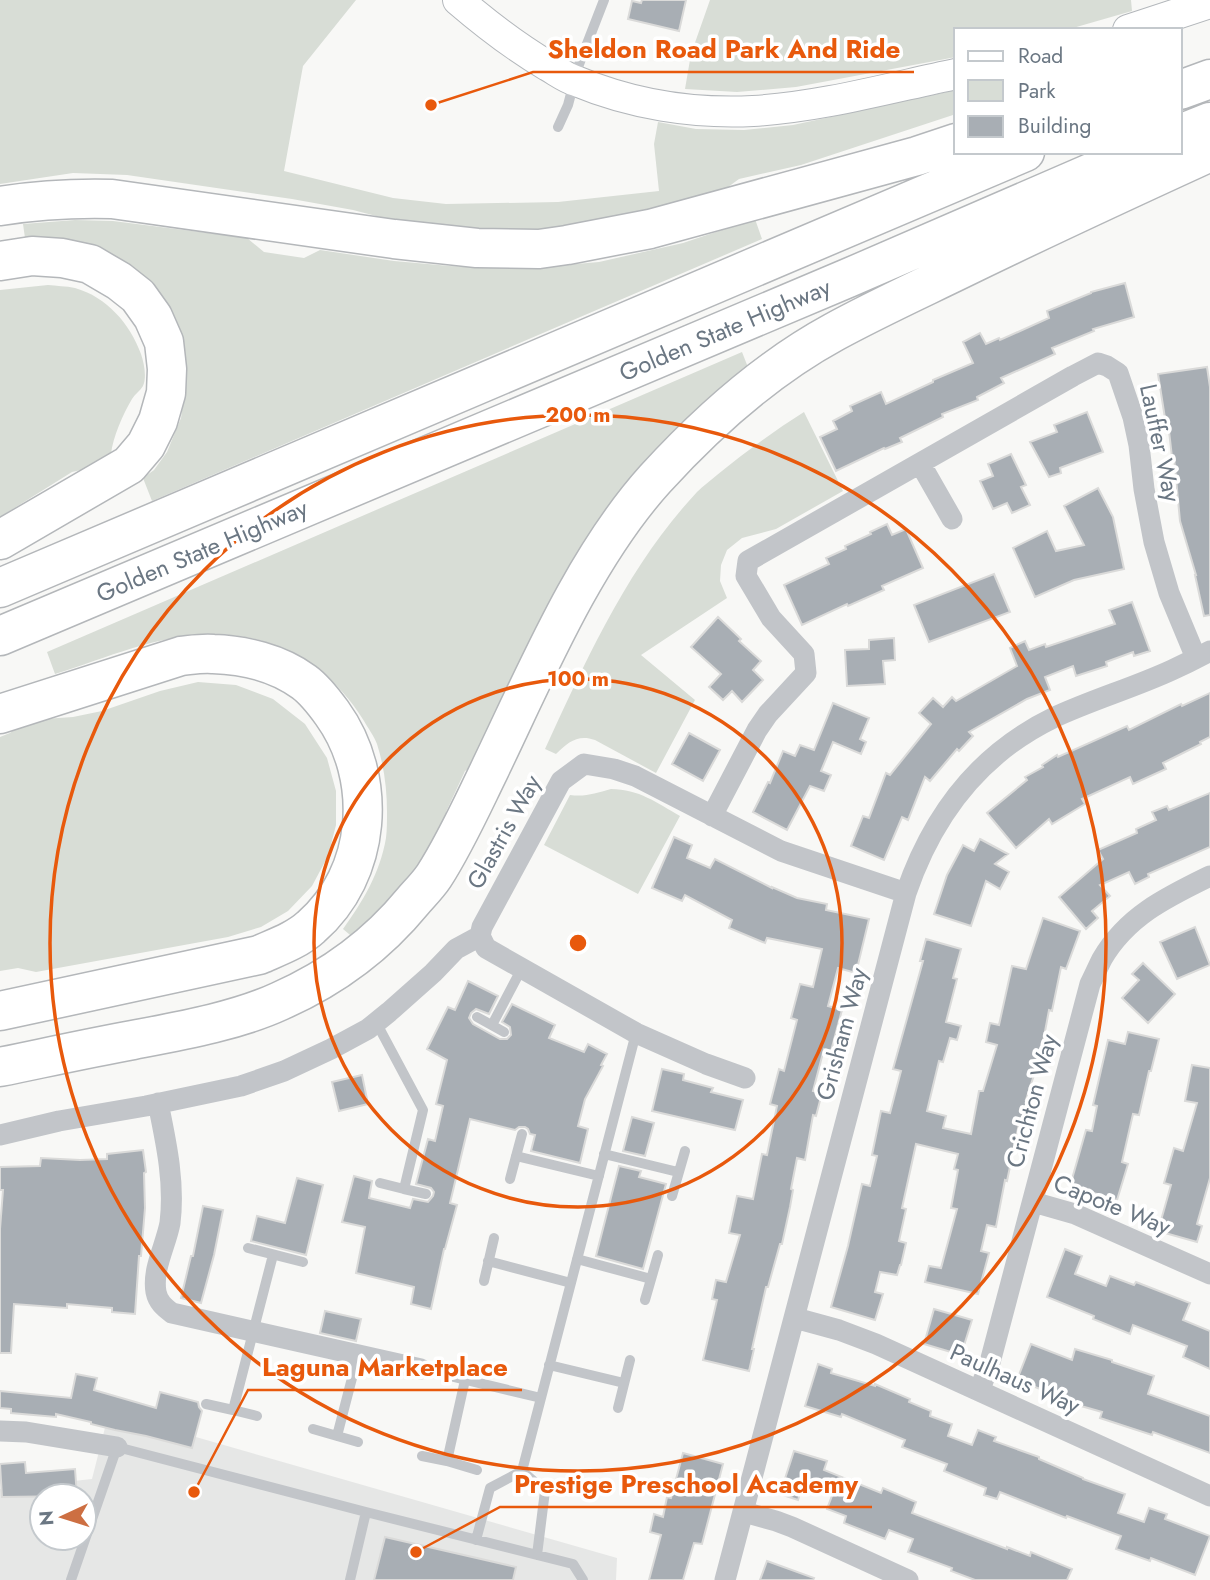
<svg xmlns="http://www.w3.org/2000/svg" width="1210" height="1580" font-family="Jost,sans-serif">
<rect width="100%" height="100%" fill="#f8f8f6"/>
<path fill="#e6e7e6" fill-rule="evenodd" d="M109,1412L617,1558L616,1580H0V1489L92,1479ZM42,1496H84V1538H42Z"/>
<path fill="#d8ddd6" d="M0,0H356L303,66L284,171L393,198L446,204L558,202L659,191L654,144L658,122L696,129L744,130L793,125L956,90V114L801,165L739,179L713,198L561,229L484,230L407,224L353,210L292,199L127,175L73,173L0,184Z
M710,0H1131L1132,11L1066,30H956V57L796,87L737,92L685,89L691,54Z
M755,219L762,239L152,501L143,478L154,470L167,452L181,418L187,375L179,336L26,245L23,224L75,220L113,221L247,238L264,252L304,258L320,250L394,261L450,266L519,269L599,262L683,243Z
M48,285C56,286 66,286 75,288C107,297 130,324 141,354C144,363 147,377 143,386C140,391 135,394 132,399C123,414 113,437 111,454L94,467L72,472L0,517V290Z
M742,352L751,375L702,414L481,761L465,771L446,812L448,828L423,866L356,940L343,929C363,901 380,873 386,838C387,830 387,820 387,812C387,789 384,766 377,744C374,736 368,728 364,721C334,672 288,640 230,635C170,629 112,656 55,674L47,652Z
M804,412L843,491L776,529L742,538L727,550L721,565L720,581L727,598L641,655L695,700L656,773L595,740C578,734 568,742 556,754L545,749C587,658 628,566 697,492C703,486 711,480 717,475C745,452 774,431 804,412Z
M198,682L236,685L273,699L305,724L327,758L336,791V825L328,856L312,886L288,911L261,927L228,937L36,972L18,968L0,971V737L10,733L22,723L29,720L73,717L102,711L160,691Z
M611,789C639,789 657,803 680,816L638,894L544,845L570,795C586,797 596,793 611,789Z"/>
<path fill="#a8aeb4" stroke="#dadad9" stroke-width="2" d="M642,0H686L679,31L628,19L632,1L641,3Z
M1125,283L1134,317L1093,329L1094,331L1052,348L1055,354L1001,378L1004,383L977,397L978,400L942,414L943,417L900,438L902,442L885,449L884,448L836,471L820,437L837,429L833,421L852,411L850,406L881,392L886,404L933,382V380L973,363L963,342L980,333L986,344L999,338L1000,340L1049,318L1047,311L1091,293V292Z
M1207,367L1210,387V615L1204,616L1195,575H1196L1180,521L1174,457H1172L1169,431H1167L1158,374Z
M1087,412L1103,452L1060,468L1061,473L1049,477L1030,442L1057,432L1054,425Z
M1011,454L1026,485L1021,487L1030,505L1012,513L1007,503L993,509L980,481L993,476L988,464Z
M1098,488L1113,517L1124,569L1074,580L1035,597L1013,548L1047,531L1056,551L1084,545L1064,506Z
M887,524L892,535L906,529L923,568L882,586L884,590L848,606L847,604L802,625L784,585L829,564L826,558L846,549L845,546L871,534L870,532Z
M994,574L1010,612L929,642L914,605Z
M1132,602L1150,651L1134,656L1133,652L1106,662L1107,666L1076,676L1073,666L1045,677L1050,690L1027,699L969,732L973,736L959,751L957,749L930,781L925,777L908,820L902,817L884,860L851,846L863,816L869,818L886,773L890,775L931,724L919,713L933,698L943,707L952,697L956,701L1017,666L1010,648L1025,641L1029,650L1045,644L1046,647L1115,624L1109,610Z
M718,617L741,639L739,641L761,661L753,670L763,680L742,702L732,691L723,700L709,687L721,674L691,647Z
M894,638L895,660L883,661L885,684L847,686L845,650L869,649V640Z
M1210,693V737L1200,742L1201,744L1163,763L1166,769L1133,784L1130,777L1082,799L1085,804L1052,824L1049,819L1016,848L987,813L1027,780L1025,777L1043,767L1042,765L1057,755L1058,757L1127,726L1129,730L1181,704L1182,706Z
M833,703L869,718L860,739L866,742L861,754L833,742L821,771L831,775L824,791L810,786L787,830L753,812L768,782L770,783L783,751L795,756L800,745L814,750Z
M689,733L720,750L703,781L672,764Z
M1210,793V847L1148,874L1149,877L1135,884L1129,872L1100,885L1110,896L1092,911L1098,918L1086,929L1059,897L1103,859L1098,850L1137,833L1136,829L1156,820L1152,812L1167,806L1169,810Z
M674,837L692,845L687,858L710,868L715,859L772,888V887L797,898L827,904L826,910L869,919L856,973L838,968L828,1006L842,1010L831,1051L824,1049L813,1091L822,1093L816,1116L813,1115L805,1160L797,1158L791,1189L793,1190L790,1207L782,1244H780L768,1287H766L752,1349H754L749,1371L703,1360L717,1300L712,1299L716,1280L726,1282L740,1235L729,1233L737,1196L753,1199L762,1154L767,1155L777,1106L770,1104L779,1069L784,1071L797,1020L791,1018L800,984L813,987L822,949L767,938L765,943L729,928L732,920L685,895L682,901L652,888Z
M980,839L1008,854L995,864L1009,872L1000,889L986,881L971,926L934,914L947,875L963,845L974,851Z
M1043,918L1080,931L1066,969L1061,967L1052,1011L1049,1010L1041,1053L1026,1100H1027L1023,1119H1020L1007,1181L1005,1180L996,1227L987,1225L981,1251L989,1253L978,1294L925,1282L929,1266L941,1268L957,1209L951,1208L958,1170L954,1169L958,1154L916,1144L902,1208L906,1209L899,1241L906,1243L901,1265H900L897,1275L880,1272L875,1292L883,1294L875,1320L831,1307L848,1246L862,1184L870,1186L877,1156L872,1155L881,1111L890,1113L901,1071L893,1069L923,961H920L926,939L961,949L953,978L957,979L946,1022L961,1026L957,1040L950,1038L943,1062L939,1061L927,1111L946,1116L943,1128L971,1134L979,1091H983L997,1045L986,1042L990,1023L999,1025L1012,966L1026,969Z
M1195,927L1210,965L1177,979L1160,942Z
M1143,963L1175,994L1148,1023L1122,998L1139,980L1132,974Z
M468,981L498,996L489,1014L476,1009L471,1013L469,1018L473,1024L500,1039H507L511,1035L510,1027L502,1022L512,1004L555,1025L549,1038L584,1052L588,1044L607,1054L601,1065L603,1066L585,1099L578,1126L588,1129L580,1163L531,1151L535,1135L530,1134L528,1129L525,1127H519L515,1130L470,1119L450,1203L457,1205L445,1249H444L431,1309L411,1304L414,1287L356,1273L365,1227L342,1222L354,1176L372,1181L369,1198L410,1208L413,1199L428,1202L433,1196L434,1192L431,1188L416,1184L428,1139L435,1141L443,1106L436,1104L447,1060L427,1049L448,1007L455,1010Z
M1128,1032L1159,1039L1151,1071H1149L1139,1115L1133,1114L1122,1162L1128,1164L1117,1200L1070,1186L1086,1130L1092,1131L1097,1106L1093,1105L1108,1040L1125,1044Z
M1192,1065L1210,1068V1178L1197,1224L1202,1226L1197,1242L1158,1231L1171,1185L1164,1183L1174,1148L1183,1151L1197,1103L1185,1101Z
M662,1069L684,1074L683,1080L713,1088L711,1092L743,1100L735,1130L652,1111Z
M362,1075L368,1104L339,1111L332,1082Z
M632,1117L654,1123L645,1156L623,1151Z
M143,1150L146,1172L144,1173L145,1208L141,1256H139L135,1314L112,1312V1308L67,1304V1308L14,1304L11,1353H0V1229L3,1190H0V1167L40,1166L41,1158L80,1160L107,1159V1154Z
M619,1166L641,1171L639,1177L666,1184L643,1269L596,1256Z
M297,1178L323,1185L306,1255L251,1241L257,1216L285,1223Z
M203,1206L223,1210L214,1255L201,1303L181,1298L191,1256H193Z
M1065,1249L1082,1256L1075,1274L1106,1286L1110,1276L1134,1285L1136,1282L1190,1303L1183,1320L1210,1331V1369L1183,1357L1187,1346L1133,1325L1130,1334L1093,1319L1094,1316L1047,1297Z
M934,1309L972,1320L961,1355L924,1344Z
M325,1311L361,1319L356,1341L320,1333Z
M1031,1344L1072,1360L1075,1349L1112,1360V1362L1154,1376L1148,1394L1210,1416V1453L1153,1432L1152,1435L1100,1418L1102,1412L1060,1400L1061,1397L1017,1380Z
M818,1364L832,1369L831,1373L875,1386V1384L910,1399L909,1402L931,1411L930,1416L952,1424L948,1436L972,1445L978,1430L996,1437L994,1441L1039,1457V1459L1083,1478V1479L1125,1494L1118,1513L1144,1522L1149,1508L1167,1514L1165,1519L1210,1536L1195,1575L1151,1558L1150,1561L1116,1549L1121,1536L1067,1516L1066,1518L1000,1492L997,1499L984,1495L986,1488L944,1471L947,1464L902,1447L905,1440L842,1414L841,1417L805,1406Z
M76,1374L97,1378L94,1390L156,1408L160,1392L198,1402L199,1407L202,1411L192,1448L146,1436L115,1430L91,1424V1422L56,1414V1417L11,1413V1409L0,1408V1391L71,1398Z
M794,1451L827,1461L824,1470L881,1493L883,1488L916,1502L912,1513L1007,1549V1547L1030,1556L1031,1552L1072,1569L1067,1580H975L951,1571L952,1568L908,1552L913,1539L889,1530L885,1539L844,1523L846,1516L827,1509L833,1493L803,1483L798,1500L780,1494Z
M683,1453L723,1464L702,1544L694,1543L683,1580H649L661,1535L650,1532L654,1514L663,1517L667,1497L671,1498Z
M25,1462L26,1473L75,1469L77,1496L2,1497L0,1464Z
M385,1537L516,1567L513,1580H374Z
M767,1561L814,1578L813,1580H760Z"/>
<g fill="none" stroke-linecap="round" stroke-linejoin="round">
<g stroke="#b3b7bb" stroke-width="32">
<path id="secondary" d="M458,0C486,24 516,47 548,66C557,71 566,78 576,81C631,104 693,114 753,111C821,107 889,88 956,74
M1128,30L1210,3"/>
</g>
<g stroke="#b4b7ba" stroke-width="41">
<path id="highway" d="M1180,90L1210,79
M1180,134L1210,122
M0,206C38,200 73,198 112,199L394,239L477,248L539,249L567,245L650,229L917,156L956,143
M0,261L32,256L62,258L90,264L119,281L138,296L153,317L164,342L167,369L166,393L158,421L146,445L129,465L0,540
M0,588L1025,152
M0,636L848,278L1139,152
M0,714L181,656C191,655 202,653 213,654C244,655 278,663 304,682C315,690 324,702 332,713C379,778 372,874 311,927C297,940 277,947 259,955L0,1011
M0,1067C44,1058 89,1048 133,1040C180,1031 237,1021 280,1001C332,978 377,945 413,901C420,893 428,885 434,876C454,845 470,810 486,777C534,678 582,560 655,479C707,422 766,369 834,332C876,309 920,289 963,268C1045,228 1127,190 1210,152"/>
</g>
<path stroke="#c2c5c9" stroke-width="10" d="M558,127L568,105L578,67L604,0
M477,1017L504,1032
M376,1022L423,1110L404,1189L380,1183
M492,1025L522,968
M604,1154L678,1172
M516,1156L599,1176
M510,1179L522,1134
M404,1189L426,1194
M672,1196L685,1151
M248,1248L303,1262
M577,1259L651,1279
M488,1261L571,1283
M484,1281L494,1238
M645,1300L658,1255
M549,1365L624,1383
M421,1369L541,1398
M206,1404L233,1410
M618,1408L630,1360
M257,1416L233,1410L273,1255
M313,1429L358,1442
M337,1436L358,1355
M422,1456L447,1461L465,1380
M447,1461L477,1470
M522,1471L545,1491L537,1555
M476,1540L490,1488L522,1471L636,1033
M71,1580L117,1447L366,1512L573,1564L583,1580
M350,1580L366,1512"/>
<path stroke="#c2c5c9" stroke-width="21" d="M920,463L952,519
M712,816L757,730L768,714L806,673L804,654L771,618L746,576L748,561L1073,376L1098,363L1107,366L1118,373L1133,417L1139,445L1144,489L1154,542L1169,593L1196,658
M745,1078L706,1064L636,1033L486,948L480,936L482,927L561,781L584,764L614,769L635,776L781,851L906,893
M158,1103C166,1142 175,1182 170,1223C166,1245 152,1269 156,1292C158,1302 164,1307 172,1313L421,1369
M0,1135L59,1121L146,1106L241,1086L284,1071L331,1049L368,1029L389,1012L433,973L456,949L480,936
M1033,1202L1075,1214L1210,1274
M795,1318L839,1330L876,1344L1210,1496
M979,1391L989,1366L1090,984C1094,976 1098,967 1102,959C1127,916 1167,897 1210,876
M0,1431L26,1432L117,1447
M744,1512L776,1521L792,1527L908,1580
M725,1580L906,893C932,817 979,754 1053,718C1091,700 1133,688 1172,670C1185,664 1197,658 1210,651"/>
<use href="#secondary" stroke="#fff" stroke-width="30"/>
<use href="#highway" stroke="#fff" stroke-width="38"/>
</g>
<g fill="none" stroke="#e8590c" stroke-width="3.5">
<circle cx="578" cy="943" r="264"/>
<circle cx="578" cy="943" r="528"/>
</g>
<g text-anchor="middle" stroke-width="7" stroke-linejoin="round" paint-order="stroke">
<g font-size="24" fill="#6b7783" stroke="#fff">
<text transform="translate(725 330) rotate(-23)" y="8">Golden State Highway</text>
<text transform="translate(1160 443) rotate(78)" y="8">Lauffer Way</text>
<text transform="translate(202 551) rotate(-23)" y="8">Golden State Highway</text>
<text transform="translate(504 832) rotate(-61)" y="8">Glastris Way</text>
<text transform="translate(842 1034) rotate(-75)" y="8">Grisham Way</text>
<text transform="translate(1032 1101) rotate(-75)" y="8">Crichton Way</text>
<text transform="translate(1112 1205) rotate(22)" y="8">Capote Way</text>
<text transform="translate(1015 1379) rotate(24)" y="8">Paulhaus Way</text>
</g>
</g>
<circle cx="578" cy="943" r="10" fill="#e8590c" stroke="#fff" stroke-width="3.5"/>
<g font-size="21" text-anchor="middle" font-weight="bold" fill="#e8590c" stroke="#fff" stroke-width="7" stroke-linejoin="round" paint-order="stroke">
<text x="578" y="422">200 m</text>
<text x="578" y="686">100 m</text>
</g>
<path fill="none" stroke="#e8590c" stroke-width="2.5" d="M431 105L533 72H914M194 1492L248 1390H522M416 1552L500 1507H872"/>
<g fill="#e8590c" stroke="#fff" stroke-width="2.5">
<circle cx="431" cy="105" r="7"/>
<circle cx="194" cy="1492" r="7"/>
<circle cx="416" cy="1552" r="7"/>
</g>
<g font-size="26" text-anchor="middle" font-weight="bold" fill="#e8590c" stroke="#fff" stroke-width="7" stroke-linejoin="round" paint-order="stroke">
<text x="724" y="58">Sheldon Road Park And Ride</text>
<text x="385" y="1376">Laguna Marketplace</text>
<text x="686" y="1493">Prestige Preschool Academy</text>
</g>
<rect x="954" y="28" width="228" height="126" fill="#ffffff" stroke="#c4c9cd" stroke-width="2"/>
<rect x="968" y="51" width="35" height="10" fill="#ffffff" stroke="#c4c9cd" stroke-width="2"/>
<text x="1018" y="63" font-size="21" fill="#6b7783">Road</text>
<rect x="968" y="80" width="35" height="21" fill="#d8ddd6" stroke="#c4c9cd" stroke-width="2"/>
<text x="1018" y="98" font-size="21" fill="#6b7783">Park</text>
<rect x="968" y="116" width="35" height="21" fill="#a8aeb4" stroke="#c4c9cd" stroke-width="2"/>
<text x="1018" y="133" font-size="21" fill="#6b7783">Building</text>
<g transform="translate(63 1517) rotate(266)"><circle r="33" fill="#ffffff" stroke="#c4c9cd" stroke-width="2"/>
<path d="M0-5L12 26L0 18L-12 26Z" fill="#cd6f42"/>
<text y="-10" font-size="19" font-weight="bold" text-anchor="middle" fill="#6b7783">N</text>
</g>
</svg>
